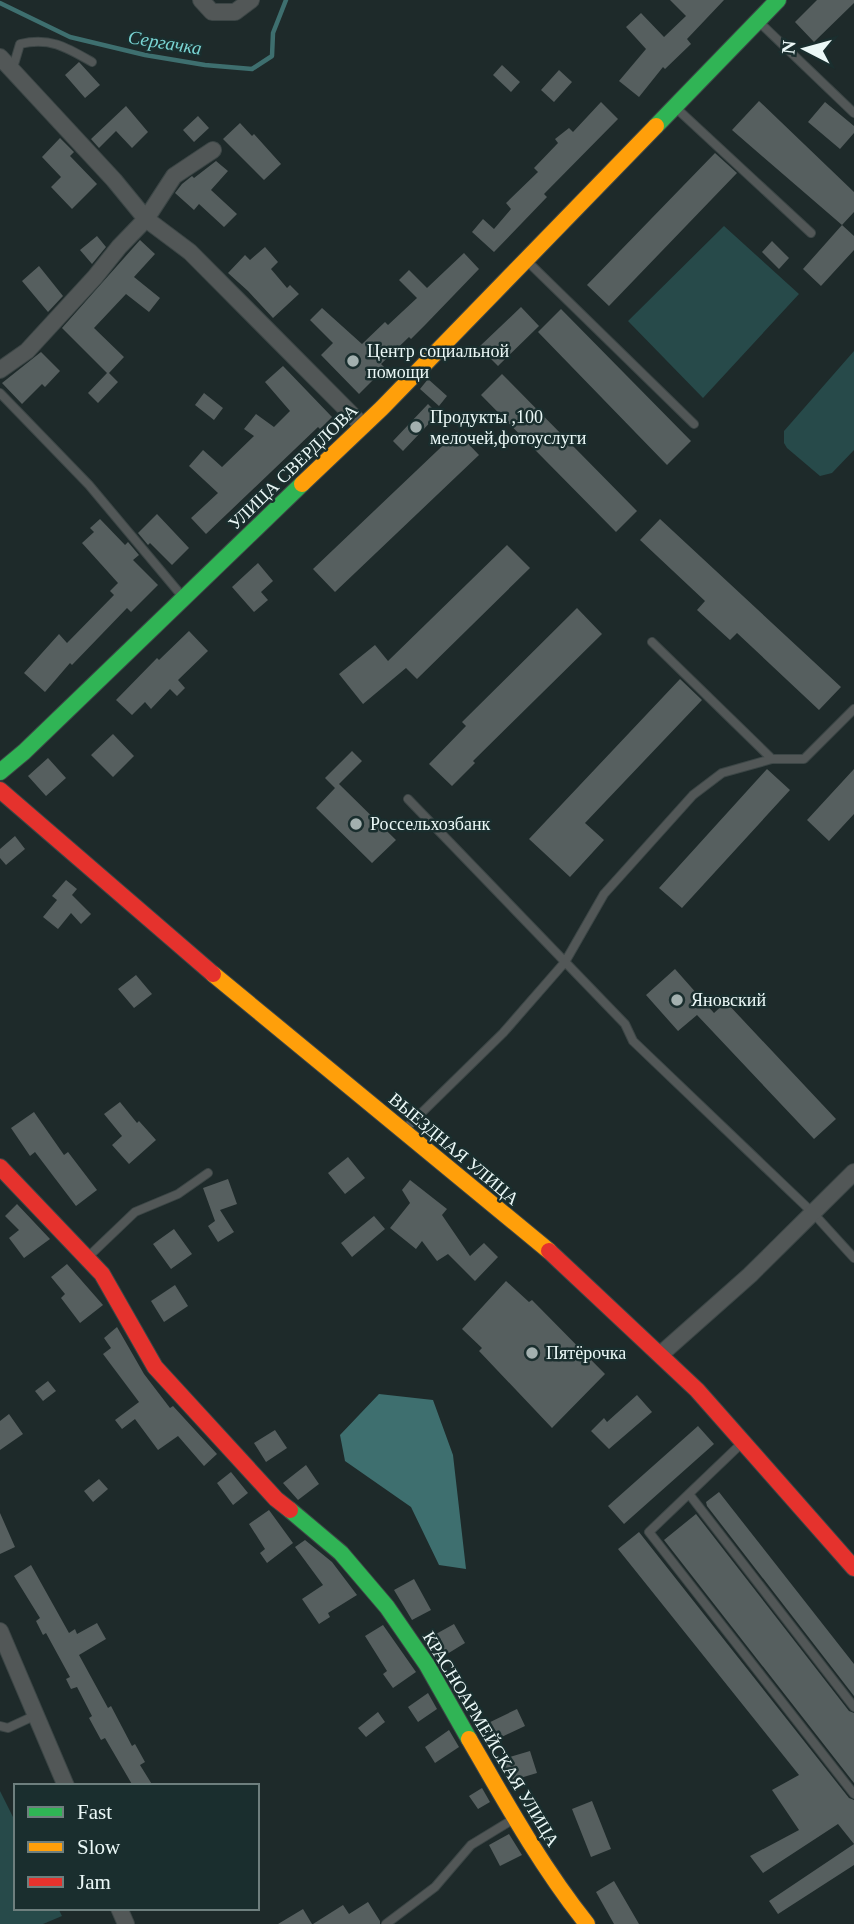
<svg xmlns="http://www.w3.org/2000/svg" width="854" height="1924" font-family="'Times New Roman',serif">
<rect width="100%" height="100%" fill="#1e2a2a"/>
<path fill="#274a4a" d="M724,226L799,294L703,398L628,321Z
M854,351V450L832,473L820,476L787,448L784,443V431Z
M0,1791L16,1823V1908H58L62,1916L43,1924H0Z"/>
<path fill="#3e6f6f" d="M379,1394L433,1400L453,1455L466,1569L439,1565L411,1507L345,1461L340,1435Z"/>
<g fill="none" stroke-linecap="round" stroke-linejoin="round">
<path stroke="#3e6f6f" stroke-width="4.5" d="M0,3L70,37L145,55L205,65L252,69L272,56L273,33L286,0"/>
</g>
<path fill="#565f5f" d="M670,0H724L687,39L691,44L665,69L663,67L639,97L619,81L646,49L626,27L641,13L664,37L686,16Z
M817,0H854V3L814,42L795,22Z
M79,62L100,85L85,98L65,75Z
M502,65L520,82L511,92L493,75Z
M559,70L572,82L554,102L541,90Z
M759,101L854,192V212L842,225L732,130Z
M601,102L618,119L544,194L547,197L494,252L472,232L483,219L494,229L511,209L506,203L538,172L534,168L558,143L555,139L569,128L573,132Z
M825,102L854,126V133L840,149L808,122Z
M126,106L148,132L132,148L116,131L99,148L91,139Z
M198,116L209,128L194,142L183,130Z
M240,123L252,136L254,134L281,164L264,180L223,139Z
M60,138L74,152L70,156L97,184L72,209L51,187L61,177L42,157Z
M715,153L737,173L609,306L587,285Z
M216,161L228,171L211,190L237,214L224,227L199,204L194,210L175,193L182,184L192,176L194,178Z
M842,225L854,236V250L821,286L803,269Z
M97,236L106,247L92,264L80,250Z
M140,240L155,254L134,277L160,298L149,312L126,294L94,328L124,357L109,373L118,382L98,403L88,393L107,373L62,328Z
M772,241L789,258L779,269L762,252Z
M265,247L278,262L271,269L287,288L290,285L299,294L273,318L248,291L228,273L245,255L250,260Z
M464,253L479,269L426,324L411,339L409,337L381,364L385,368L359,394L321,355L333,343L310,320L322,308L362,344L385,322L388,325L417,298L399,280L409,270L427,288Z
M39,266L63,296L48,312L22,281Z
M521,307L539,326L498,366L479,347Z
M561,309L691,441L667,465L538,332Z
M41,352L60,371L45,387L42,384L22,404L2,383Z
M283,366L332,417L320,429L318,427L206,534L191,518L218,493L189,466L203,450L222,467L254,436L244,429L256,414L274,427L290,411L265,382Z
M502,374L637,511L616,532L481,395Z
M428,379L447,396L439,406L420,389Z
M204,393L223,408L214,420L195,405Z
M428,404L438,414L403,451L393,441Z
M457,432L479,455L335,592L313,569Z
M157,514L189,548L172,565L150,543L148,545L138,533Z
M100,519L125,545L128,542L139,555L133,560L158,585L131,612L127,608L72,665L70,663L45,692L24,673L59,634L67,643L114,595L110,591L118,583L82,543L94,532L90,528Z
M660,519L841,687L819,710L737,633L730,640L697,610L705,601L640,540Z
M507,545L530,568L417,679L406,668L363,704L339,674L375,645L388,661Z
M258,563L273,581L261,592L268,600L254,612L232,587Z
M577,608L602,634L473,761L475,763L452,786L429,764L466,726L462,722Z
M189,631L208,651L178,680L185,688L177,696L170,689L151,709L145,702L132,715L116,700L157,658L159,660Z
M680,679L702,700L585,823L604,840L570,877L529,839Z
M113,734L134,756L113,777L91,755Z
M352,751L362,761L339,784L396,840L372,863L316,808L335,788L325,778Z
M48,758L66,778L46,796L28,776Z
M767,769L790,790L682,908L659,888Z
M854,769V814L829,841L807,820Z
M15,836L25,849L6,865L0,858V849Z
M66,880L77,889L72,895L91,914L81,924L71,913L58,929L43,917L57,900L52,896Z
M675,969L714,1013L726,1002L836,1119L814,1139L697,1015L678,1031L646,995Z
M136,975L152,994L134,1008L118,989Z
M120,1102L137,1123L139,1121L156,1140L129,1164L112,1145L122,1136L104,1114Z
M34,1112L64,1155L68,1152L97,1190L76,1206L35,1152L30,1156L11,1128Z
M348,1157L365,1178L345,1194L328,1173Z
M228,1179L237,1204L220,1210L234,1232L218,1242L208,1226L215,1221L203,1188Z
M410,1180L447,1209L442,1215L470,1256L484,1243L498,1257L475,1281L448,1254L437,1261L422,1241L416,1249L390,1228L410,1203L402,1190Z
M17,1204L50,1239L24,1258L9,1238L19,1230L5,1216Z
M374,1216L385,1229L352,1257L341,1243Z
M174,1229L192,1254L171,1269L153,1244Z
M67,1264L103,1305L80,1323L61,1298L65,1294L51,1277Z
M506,1281L529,1302L532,1300L605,1374L552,1428L479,1351L482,1348L462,1329Z
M175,1285L188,1306L164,1322L151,1301Z
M117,1327L144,1374L170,1408L173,1406L217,1454L204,1466L178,1436L158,1450L135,1419L122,1429L115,1420L139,1402L103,1354L111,1348L104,1338Z
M48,1381L56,1391L43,1401L35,1391Z
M637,1395L652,1412L609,1449L591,1431L604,1418L607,1422Z
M9,1414L23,1434L0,1450V1421Z
M698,1426L714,1444L624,1524L608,1506Z
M275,1430L287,1448L266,1462L254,1443Z
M306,1465L319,1484L298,1500L283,1483Z
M231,1472L248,1493L233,1505L217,1483Z
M99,1479L108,1489L93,1502L84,1491Z
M719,1492L854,1664V1696L707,1506L706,1502Z
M269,1510L293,1543L267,1563L260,1553L265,1549L249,1524Z
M0,1513L15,1547L0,1554Z
M696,1514L849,1711L854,1713V1783L664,1540Z
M639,1532L849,1798L854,1800V1844L838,1824L763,1873L750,1856L799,1830L772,1790L799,1775L618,1549Z
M305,1540L332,1562L357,1595L328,1613L330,1617L319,1624L302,1599L323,1585L295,1547Z
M31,1565L69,1633L75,1629L77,1634L97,1623L106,1639L79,1655L108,1708L111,1706L132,1746L135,1744L145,1762L140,1765L153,1786H133L105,1738L101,1740L89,1718L92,1716L77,1687L71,1689L66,1679L70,1677L46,1633L43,1635L36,1621L40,1618L14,1576Z
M414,1579L431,1610L412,1620L394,1590Z
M454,1624L465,1643L439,1659L427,1639Z
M383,1625L416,1672L393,1688L383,1674L387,1671L365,1636Z
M428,1693L437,1709L418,1722L408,1707Z
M517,1709L525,1726L491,1742L484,1725Z
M378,1712L385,1722L366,1737L358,1728Z
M449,1730L459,1747L435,1763L425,1747Z
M530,1751L537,1773L510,1781L500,1760Z
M482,1788L490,1802L478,1809L469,1796Z
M592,1801L611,1849L591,1857L572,1809Z
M509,1834L522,1855L500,1866L489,1845Z
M854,1844V1865L778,1914L769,1901Z
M614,1881L639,1924H614L596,1892Z
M368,1902L380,1921V1924H313L343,1905L349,1914Z
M303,1909L312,1924H278Z"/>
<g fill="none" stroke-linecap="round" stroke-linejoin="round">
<g stroke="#3c4646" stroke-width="10">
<path id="lane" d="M758,21L854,113
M12,71L20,44C50,37 66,47 92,62
M675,107L811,233
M526,260L694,424
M0,393L89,485L182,596
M652,642L772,759
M408,799L625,1024L633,1041L814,1214L854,1258
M405,1129L503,1033L565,962L604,894L693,795L722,773L772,759H804L854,709
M89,1256L135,1212L178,1194L208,1173
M743,1442L649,1532L854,1794
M689,1494L854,1707
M0,1726L8,1728L36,1715
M386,1924L435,1887L471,1845L512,1820"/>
</g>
<g stroke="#3c4646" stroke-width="18">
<path id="street" d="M201,0L212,12H235L251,0
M0,57L114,180L146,219L190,252L363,426
M0,370L27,351L95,277L119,247L146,219L174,176L213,150
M661,1354L750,1275L854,1172
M0,1631L66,1786
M119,1908L126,1924"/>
</g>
<g stroke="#3c4646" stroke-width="18">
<path id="fast" d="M656,126L778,0
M0,772L24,752L302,484
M290,1510L341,1553L387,1607L427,1665L469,1739"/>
</g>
<g stroke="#3c4646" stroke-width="18">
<path id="slow" d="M302,484L382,408L656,126
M213,974L549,1251
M469,1739C506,1803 541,1866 587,1924"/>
</g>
<g stroke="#3c4646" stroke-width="18">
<path id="jam" d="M0,790L213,974
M0,1167L102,1274L155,1367L276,1499L290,1510
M549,1251L697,1390L854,1568"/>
</g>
<use href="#lane" stroke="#525757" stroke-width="8"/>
<use href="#street" stroke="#525757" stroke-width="16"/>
<use href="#fast" stroke="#30b455" stroke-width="16"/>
<use href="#slow" stroke="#ff9f0a" stroke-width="16"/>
<use href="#jam" stroke="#e5322d" stroke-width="16"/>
</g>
<g fill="#a3b0af" stroke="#1a2e2e" stroke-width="2.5">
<circle cx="353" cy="361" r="7"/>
<circle cx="416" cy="427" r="7"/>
<circle cx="356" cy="824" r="7"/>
<circle cx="677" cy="1000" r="7"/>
<circle cx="532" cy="1353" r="7"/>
</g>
<g text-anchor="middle" stroke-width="5" stroke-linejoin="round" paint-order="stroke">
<g font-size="18" fill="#ebf8f7" stroke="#1a2e2e" text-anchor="start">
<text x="367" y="357">Центр социальной<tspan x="367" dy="21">помощи</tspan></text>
<text x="430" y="423">Продукты ,100<tspan x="430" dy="21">мелочей,фотоуслуги</tspan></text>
<text x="370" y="830">Россельхозбанк</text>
<text x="691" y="1006">Яновский</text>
<text x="546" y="1359">Пятёрочка</text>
</g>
<g font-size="18" fill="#ebf8f7" stroke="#1a2e2e">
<text transform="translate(293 467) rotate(-44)" y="6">УЛИЦА СВЕРДЛОВА</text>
<text transform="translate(454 1149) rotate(40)" y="6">ВЫЕЗДНАЯ УЛИЦА</text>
<text transform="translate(491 1739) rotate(59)" y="6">КРАСНОАРМЕЙСКАЯ УЛИЦА</text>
</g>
<g font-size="19" font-style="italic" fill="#79d4d3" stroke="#1a2e2e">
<text transform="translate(165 42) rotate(9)" y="7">Сергачка</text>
</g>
</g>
<rect x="14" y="1784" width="245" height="126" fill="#1a2e2e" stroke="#6e7f7e" stroke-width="2"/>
<rect x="28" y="1807" width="35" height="10" fill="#30b455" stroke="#6e7f7e" stroke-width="2"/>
<text x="77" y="1819" font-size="21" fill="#ebf8f7">Fast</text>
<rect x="28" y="1842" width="35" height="10" fill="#ff9f0a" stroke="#6e7f7e" stroke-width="2"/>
<text x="77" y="1854" font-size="21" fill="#ebf8f7">Slow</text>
<rect x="28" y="1877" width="35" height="10" fill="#e5322d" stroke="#6e7f7e" stroke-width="2"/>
<text x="77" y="1889" font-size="21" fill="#ebf8f7">Jam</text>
<g transform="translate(805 49) rotate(276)" stroke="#1a2e2e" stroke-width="5" paint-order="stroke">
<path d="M0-5L12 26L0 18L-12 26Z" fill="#ebf8f7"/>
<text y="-10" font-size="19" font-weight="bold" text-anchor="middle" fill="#ebf8f7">N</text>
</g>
</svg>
